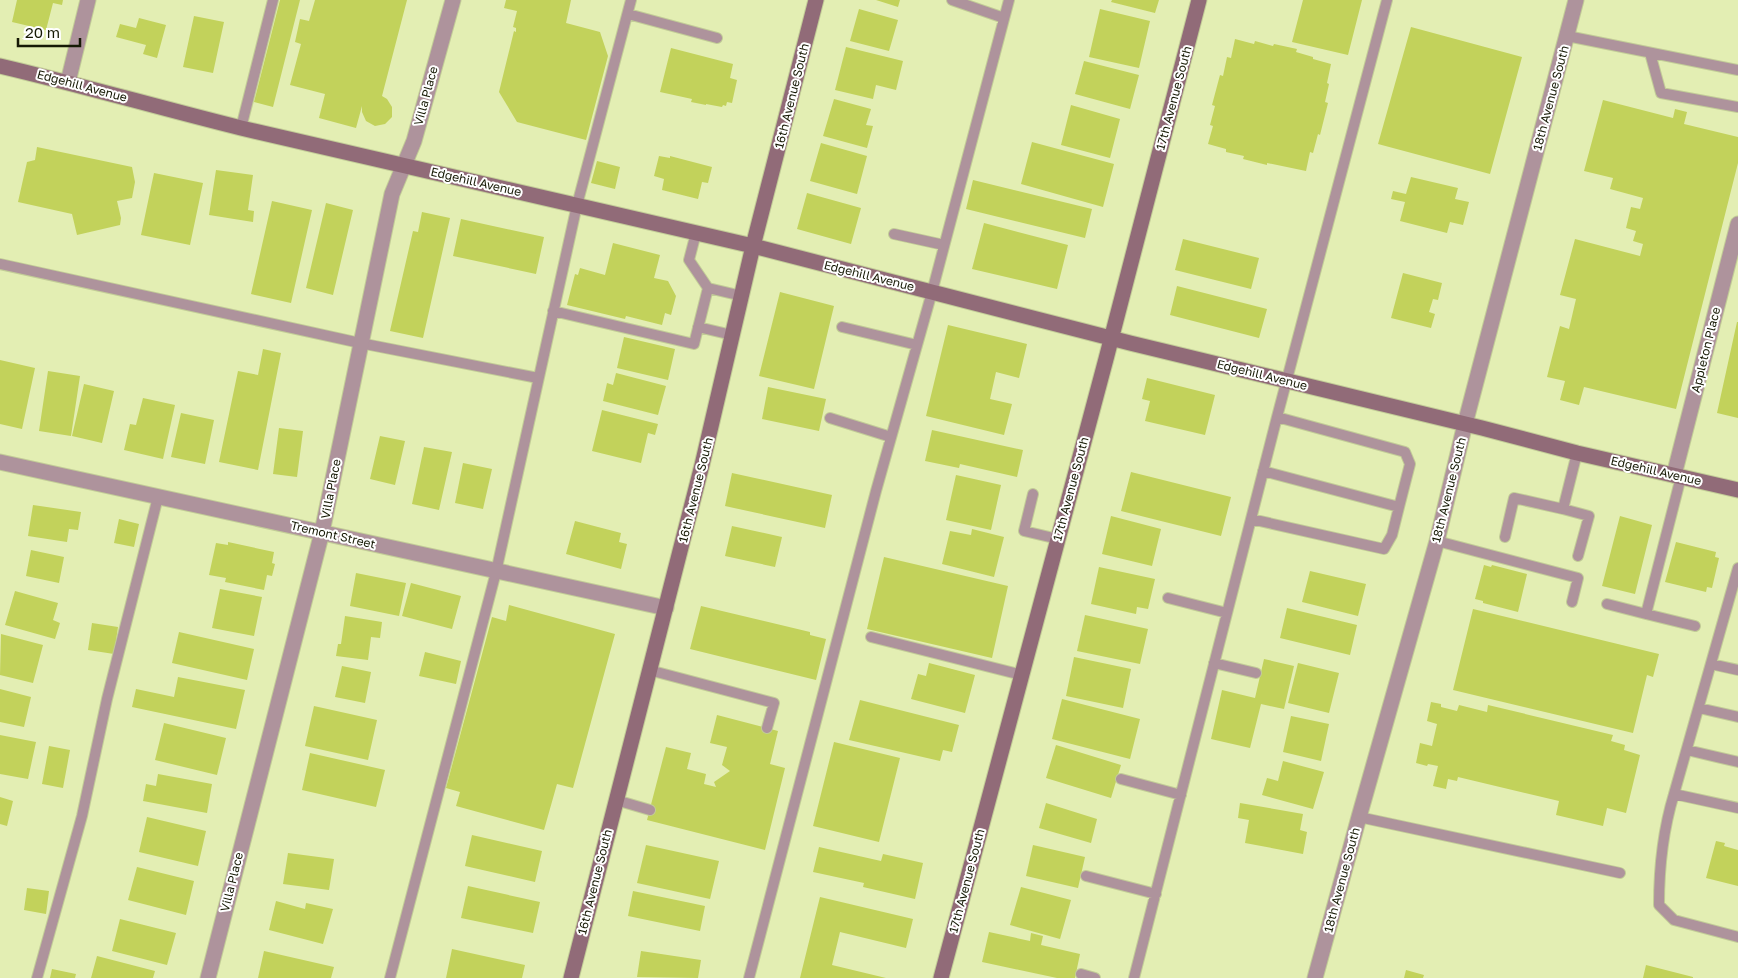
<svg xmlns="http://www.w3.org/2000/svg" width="1738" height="978" font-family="'Golos Text',sans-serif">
<rect width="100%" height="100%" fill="#e3eeb3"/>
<path fill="#c2d25b" d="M17,0H63L62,5L53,3L46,30L12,22Z
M280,0H300L273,107L254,102Z
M315,0H407L382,96L387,99L392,107V117L385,124L375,126L366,121L362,112V106L356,128L319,118L325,94L290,85L301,44L295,42L300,19L309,21Z
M506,0H571L566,23L600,32L608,56L586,140L517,122L499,92L514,31L516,32V28L513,27L517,11L504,8Z
M876,0H900L898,7Z
M1112,0H1159L1155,13L1111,2Z
M1303,0H1362L1348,55L1292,42Z
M859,9L898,20L889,51L850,41Z
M1100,9L1150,21L1139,68L1089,57Z
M194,16L224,22L213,73L183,67Z
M139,18L166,25L157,58L143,54L146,45L116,37L120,24L136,28Z
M1411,27L1522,57L1490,174L1378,144Z
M1235,39L1254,44L1255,41L1273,46L1274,44L1297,49L1296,52L1313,57V59L1331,64L1327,83L1329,84L1325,102L1328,103L1320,135L1318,134L1313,153L1310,152L1306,171L1267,163V165L1243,159L1244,156L1226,152V149L1208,144L1213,126L1210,125L1215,106L1212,105L1220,75L1223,76L1227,57L1231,58Z
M846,47L903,61L896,90L876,85L873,99L835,90Z
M671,48L733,64L730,78L737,80L732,103L727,102L726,106L723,105L722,107L706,104V105L691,102L692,99L660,92Z
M1084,61L1139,75L1130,109L1075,94Z
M834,99L871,109L866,125L873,126L867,148L823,136Z
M1603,100L1673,118L1675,109L1687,112L1684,124L1738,137V163L1676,409L1584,387L1579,405L1560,400L1565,381L1547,377L1560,326L1569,329L1576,299L1560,295L1575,239L1640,256L1643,244L1633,241L1636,231L1626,228L1631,207L1640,209L1643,198L1610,189L1613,178L1584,171Z
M1071,105L1120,119L1110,158L1061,145Z
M1032,142L1114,164L1103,207L1021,184Z
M821,143L867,156L857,194L810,181Z
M37,147L132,167L135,182L132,198L117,201L121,218L120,225L77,235L72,214L18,202L27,162L35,160Z
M659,156L670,158V156L712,167L708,183L702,182L698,199L662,190L664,179L654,176Z
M597,161L620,167L615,189L591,183Z
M216,170L253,175L248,210L254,211L253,222L209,215Z
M154,173L203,183L190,245L141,235Z
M1411,177L1458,188L1455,199L1469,202L1463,225L1450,222L1447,233L1400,221L1405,202L1391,199L1393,191L1406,194Z
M973,180L1092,209L1085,238L966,209Z
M807,193L861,208L851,244L797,229Z
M272,201L312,210L291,303L251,294Z
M326,203L353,210L333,295L306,288Z
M422,212L450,218L423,338L390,331L413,231L418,232Z
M461,219L544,237L536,274L453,256Z
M984,223L1068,245L1057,289L972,269Z
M1183,239L1259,258L1251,289L1175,270Z
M613,243L660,255L654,278L668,281L676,296L671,315L665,313L662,325L626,316L625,319L567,305L575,274L578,275L580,268L605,275Z
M1403,273L1442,283L1438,300L1433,299L1429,312L1435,314L1431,328L1391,318Z
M1177,286L1267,309L1259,338L1170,315Z
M780,292L834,306L814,389L759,376Z
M1737,322H1738V418L1717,413Z
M948,325L1027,344L1019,378L996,372L990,399L1012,404L1004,435L926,416Z
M624,337L675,349L668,380L617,368Z
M263,349L281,353L258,470L219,462L238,371L258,375Z
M0,360L35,368L22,429L0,424Z
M48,371L80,376L71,436L39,431Z
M616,373L666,386L658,415L603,401L607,383L613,385Z
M1147,378L1215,395L1205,435L1145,421L1150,401L1142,399Z
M84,384L114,391L102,443L72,436Z
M768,387L826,399L819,431L762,419Z
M143,398L175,405L163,459L124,450L130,424L136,425Z
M602,410L658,424L655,435L648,433L641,463L592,451Z
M181,413L214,420L205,464L171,457Z
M279,428L303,431L297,477L273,474Z
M932,430L1023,450L1017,477L960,464L959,468L925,461Z
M380,436L405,441L395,485L370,479Z
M424,447L452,452L439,510L412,504Z
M463,463L492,469L483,509L455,503Z
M1131,472L1231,497L1221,536L1121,511Z
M732,473L832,495L825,528L725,506Z
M956,475L1001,485L991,530L946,520Z
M33,505L81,512L78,530L69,529L67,542L28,536Z
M1111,516L1161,529L1152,566L1102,554Z
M1620,516L1652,525L1635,594L1602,586Z
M119,519L139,524L134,547L114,543Z
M575,521L621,533L619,542L627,544L621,569L566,554Z
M732,526L782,537L775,567L725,556Z
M972,529L1004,537L994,577L942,564L950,531L971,535Z
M228,542L274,552L272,563L275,564L272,576L267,575L264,590L225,582L226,578L209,575L216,543L228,545Z
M1676,542L1716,552L1715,557L1719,558L1712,588L1707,587L1706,592L1665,582Z
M31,550L64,557L59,583L26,576Z
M884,557L1008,586L992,658L867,629Z
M1484,565L1491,567L1492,565L1527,574L1518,612L1483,603V601L1475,599Z
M1099,567L1155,579L1148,609L1137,607L1136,614L1091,604Z
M1310,571L1366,584L1358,616L1302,602Z
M356,573L406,583L399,616L350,606Z
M411,583L461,596L452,629L402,616Z
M220,589L262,597L254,636L212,628Z
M15,591L58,603L53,620L60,623L55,639L5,625Z
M509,605L615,634L573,788L557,784L544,830L456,806L460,792L446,788L492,617L506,621Z
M701,606L810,632V635L826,639L816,680L690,649Z
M1287,608L1357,625L1350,655L1280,638Z
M1473,609L1659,654L1653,677L1647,675L1633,733L1453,690Z
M1085,615L1148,629L1140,664L1077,651Z
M345,616L382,622L380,638L371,637L368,660L336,656L338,644H341Z
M92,623L118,627L114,654L88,650Z
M179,632L254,649L247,680L172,663Z
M1,634L43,645L33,683L0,675Z
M425,652L461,661L456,684L419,676Z
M1074,657L1131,669L1123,708L1066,696Z
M1264,659L1294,666L1284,709L1261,704L1250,748L1211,739L1222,690L1255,698Z
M929,663L975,675L965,713L911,699L918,674L926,676Z
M1298,663L1339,673L1329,713L1288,703Z
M342,666L371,672L365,703L335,697Z
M178,677L245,690L236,729L132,707L136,689L174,697Z
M0,689L31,697L24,727L0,722Z
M1062,699L1140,719L1130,759L1052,739Z
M860,700L959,725L952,752L943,750L940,761L849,740Z
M1431,702L1441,704V707L1457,711L1459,705L1487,712L1488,705L1613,735L1611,741L1625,745L1624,750L1640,755L1626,813L1607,808L1603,826L1556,815L1559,801L1458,777L1457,781L1448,779L1446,789L1433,786L1438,766L1428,764L1427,766L1416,763L1420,743L1432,746L1437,724L1427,721Z
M314,706L377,720L368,760L305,746Z
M717,715L778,731L770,764L785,768L765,850L647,820L666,747L691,753L687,769L706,774L704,784L716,787L714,782L730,771L722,765L727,747L710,743Z
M1291,716L1329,724L1321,761L1283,752Z
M164,723L226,738L217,775L155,760Z
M0,735L36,742L28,779L0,774Z
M834,742L900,758L879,842L813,826Z
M1056,745L1121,765L1111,798L1046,778Z
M49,746L70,750L63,788L42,784Z
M310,753L385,770L376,807L302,790Z
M1283,761L1324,772L1313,809L1262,795L1267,778L1278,781Z
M158,774L212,784L207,813L143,801L146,784L156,786Z
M0,797L13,801L7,826L0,824Z
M1046,803L1097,819L1091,843L1039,828Z
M1240,803L1303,814L1300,830L1307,832L1303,854L1245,843L1249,820L1238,818Z
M147,817L206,831L198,866L139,852Z
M472,835L542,851L535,882L465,866Z
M1716,841L1725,843L1724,846L1738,850V886L1706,878Z
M646,845L719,861L710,899L637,883Z
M1033,845L1085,857L1078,888L1026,876Z
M819,847L881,861L883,854L923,863L915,899L863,887L864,883L813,872Z
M288,853L334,859L329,890L283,884Z
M137,867L194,881L186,915L128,900Z
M468,886L540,902L533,933L461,918Z
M1021,887L1071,900L1060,939L1010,925Z
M27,888L49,891L46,914L24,910Z
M633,891L705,906L700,931L628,916Z
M820,897L913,919L906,948L840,932L832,965L886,978H800Z
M276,901L305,909L306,903L333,909L323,944L269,930Z
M120,919L176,933L167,965L112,951Z
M989,932L1030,941L1031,933L1043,936L1041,945L1080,954L1075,978H1057L982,962Z
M452,949L525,965L522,978H446Z
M264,951L334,967L331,978H258Z
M641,951L701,960L698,978L637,977Z
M97,956L155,971L153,978H91Z
M1646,965L1693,977V978H1643Z
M52,969L76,974L75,978H50Z
M1406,970L1424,975L1423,978H1404Z"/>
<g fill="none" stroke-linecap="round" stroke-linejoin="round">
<g stroke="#c2cc97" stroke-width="12">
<path id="lane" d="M952,0L1004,18
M628,14L717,38
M1567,36L1738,70
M1650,53L1661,93L1738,107
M241,128L273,0
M894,234L944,245
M0,264L360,343L538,378
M708,288L742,296
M553,311L694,344L708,288L689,260L696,233
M698,327L732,335
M842,327L917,345
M1277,417L1405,452L1410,464L1399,507
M830,418L891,437
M1681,477L1646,614L1695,626
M1033,494L1024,531L1058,539
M1563,509L1589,516L1578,556
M1251,519L1384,549L1392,535L1399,507L1263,471
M1505,537L1514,498L1563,509L1577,453
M1437,541L1578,578L1572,602
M1738,568L1674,794L1738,808
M1168,598L1227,613
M1607,604L1646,614
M871,637L1022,675
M1214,663L1256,673
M1711,664L1738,670
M649,670L774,703L767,728
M1699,708L1738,717
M1687,750L1738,762
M1121,779L1181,795
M1674,794C1663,830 1659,867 1659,905L1674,920L1738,937
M616,800L650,810
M1359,817L1620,873
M1086,876L1156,894
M1081,974L1095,978
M37,978L82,816L107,699L158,497
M390,978L496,572L577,205L631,0
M749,978L876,491L932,292L1009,0
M1134,978L1277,417L1387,0"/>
</g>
<g stroke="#c2cc97" stroke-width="17">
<path id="street" d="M68,82L88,0
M0,462L666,608
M1674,475L1738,224
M208,978L322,532L392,194L414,141L453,0
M1315,978L1359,817L1437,541L1465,424L1576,0"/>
</g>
<g stroke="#c2cc97" stroke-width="17">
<path id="secondary" d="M0,66C81,85 160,108 241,128L753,246L1130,343L1482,428L1577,453L1738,490
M571,978L702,465L753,246L816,0
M941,978L1106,359L1199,0"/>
</g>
<use href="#lane" stroke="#ae939c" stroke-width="10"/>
<use href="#street" stroke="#ae939c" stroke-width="15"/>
<use href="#secondary" stroke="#916b78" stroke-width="15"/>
</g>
<g text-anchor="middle" stroke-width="4" stroke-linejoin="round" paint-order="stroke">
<g font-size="12" fill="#161904" stroke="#fff">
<text transform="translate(82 86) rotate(15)" y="4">Edgehill Avenue</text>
<text transform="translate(426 96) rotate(-75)" y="4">Villa Place</text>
<text transform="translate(792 96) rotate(-76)" y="4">16th Avenue South</text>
<text transform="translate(1174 98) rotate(-75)" y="4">17th Avenue South</text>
<text transform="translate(1551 98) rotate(-75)" y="4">18th Avenue South</text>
<text transform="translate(476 182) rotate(13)" y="4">Edgehill Avenue</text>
<text transform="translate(869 276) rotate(14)" y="4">Edgehill Avenue</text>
<text transform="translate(1706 350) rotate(-76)" y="4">Appleton Place</text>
<text transform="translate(1262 375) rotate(14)" y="4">Edgehill Avenue</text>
<text transform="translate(1656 471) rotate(13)" y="4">Edgehill Avenue</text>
<text transform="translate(331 489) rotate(-79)" y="4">Villa Place</text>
<text transform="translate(1071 489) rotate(-75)" y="4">17th Avenue South</text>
<text transform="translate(696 490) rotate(-76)" y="4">16th Avenue South</text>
<text transform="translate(1449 490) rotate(-76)" y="4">18th Avenue South</text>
<text transform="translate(333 535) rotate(13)" y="4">Tremont Street</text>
<text transform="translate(1342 880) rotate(-75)" y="4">18th Avenue South</text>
<text transform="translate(967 881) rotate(-75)" y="4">17th Avenue South</text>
<text transform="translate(232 882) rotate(-76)" y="4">Villa Place</text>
<text transform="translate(595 882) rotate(-76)" y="4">16th Avenue South</text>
</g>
</g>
<path d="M18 38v8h62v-8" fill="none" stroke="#161904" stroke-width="2.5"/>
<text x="25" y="38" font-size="15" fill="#161904" stroke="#ffffff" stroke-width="4" paint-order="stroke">20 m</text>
</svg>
